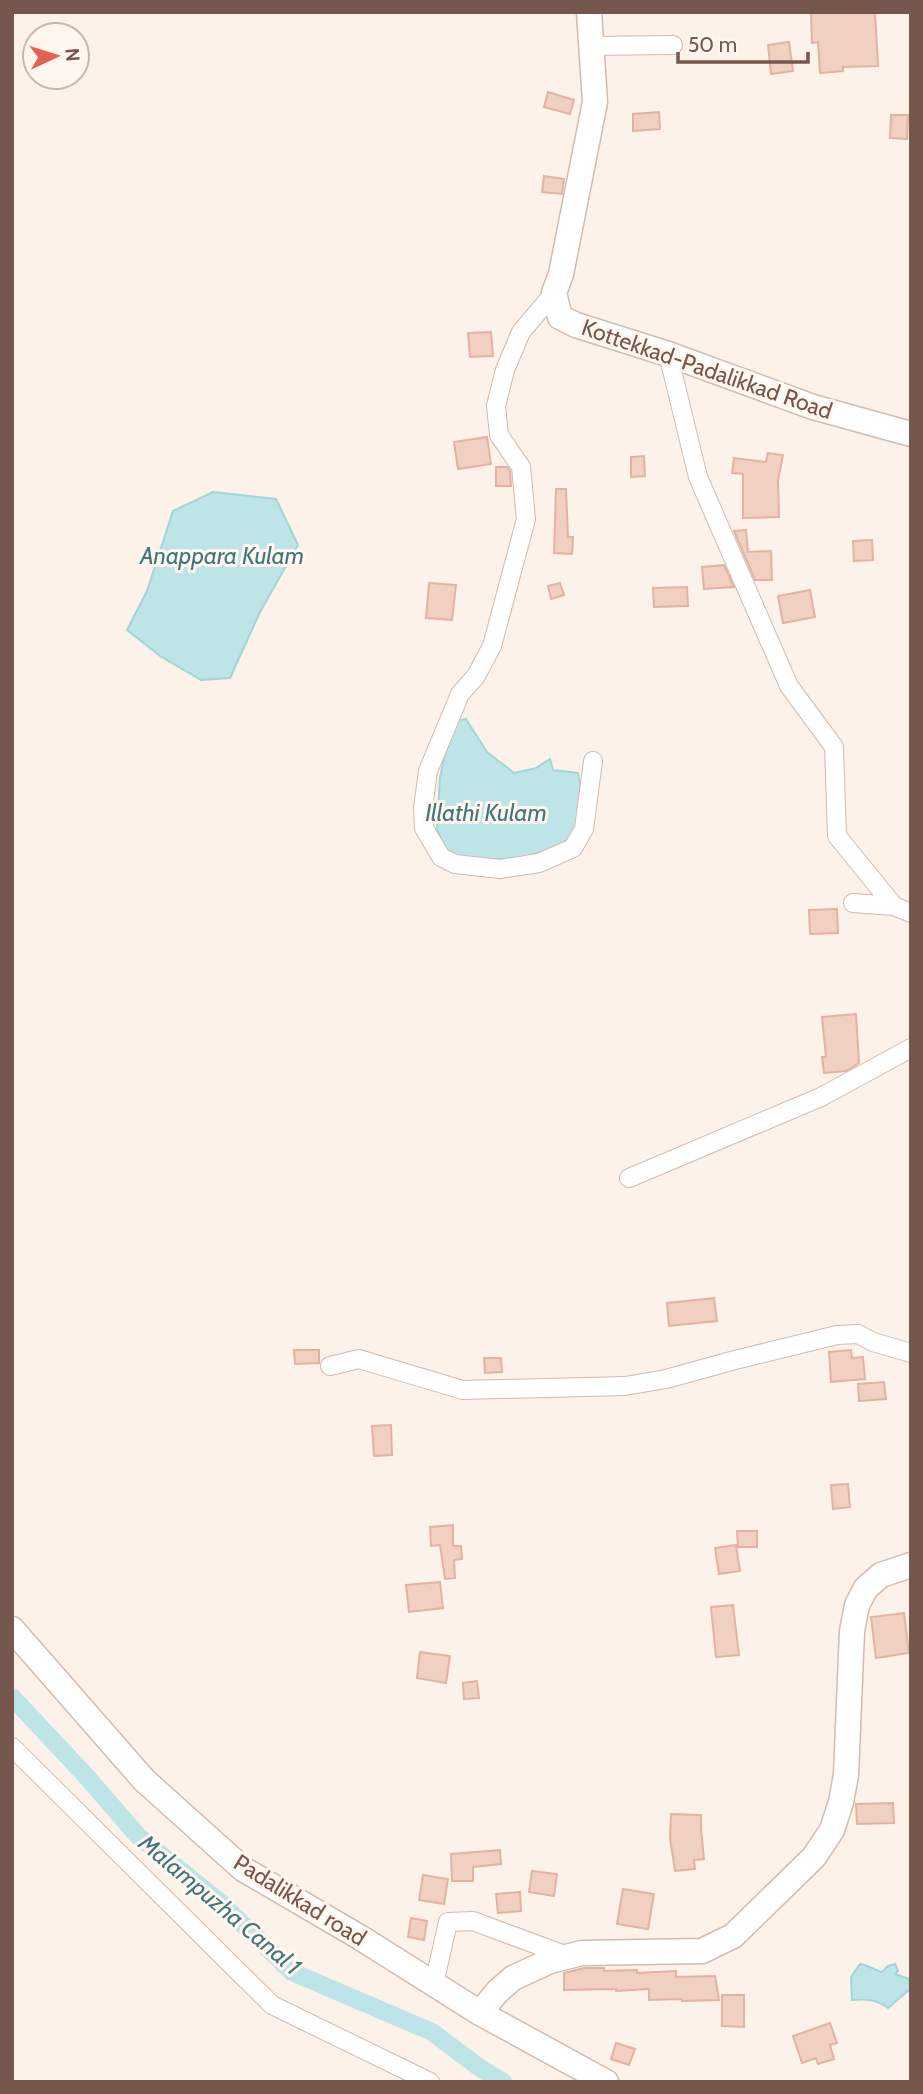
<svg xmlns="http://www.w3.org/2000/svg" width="923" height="2094" font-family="Cabin,sans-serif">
<rect width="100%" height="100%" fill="#fcf2e9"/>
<path fill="#bde4e6" stroke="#a3d5d7" stroke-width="2" d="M213,492L276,499L298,545L260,612L230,678L201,680L160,656L127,630L147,591L173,511Z
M466,719L487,752L514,773L536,768L550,759L553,770L578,773C584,798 578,820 572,844L524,857L450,863L437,829L440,778L452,721Z
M860,1964C868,1965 874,1970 882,1972L888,1966L895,1964L898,1971L895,1974L909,1979L910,1989L888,2008C876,1999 867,1999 852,2000L851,1977Z"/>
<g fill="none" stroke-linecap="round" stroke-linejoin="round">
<path stroke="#bde4e6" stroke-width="18" d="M12,1697L87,1777L138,1836L221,1903L292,1972L432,2032L480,2068L503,2082"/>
</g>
<path fill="#f1cfc1" stroke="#e3b3a2" stroke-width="2" d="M811,12H875L878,66L843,67V71L820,73L818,42L812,43Z
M789,42L793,71L771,74L768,45Z
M548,92L574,100L570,114L544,107Z
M659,112L660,129L633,131V114Z
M891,115H908L907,139L890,138Z
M544,176L564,179L562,194L542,192Z
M491,332L493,356L470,357L468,333Z
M487,437L491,464L458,469L454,442Z
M768,453L783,455L778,480L779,517L743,518V474L732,473L734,458L766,462Z
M644,456L645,476L631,477V457Z
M496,467H507L510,471L511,486H496Z
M556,489H566L568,537H573L572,554L554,553Z
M746,530L748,552L771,551L772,580H755L734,531Z
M872,540L873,560L854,561L853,541Z
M724,565L734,587L704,589L702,567Z
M429,583L456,585L452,620L426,618Z
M560,583L564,595L551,599L548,586Z
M687,587L688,606L654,607L653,588Z
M810,590L815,617L783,623L778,596Z
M837,909L838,933L810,934L809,910Z
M856,1014L859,1063L846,1071L824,1073L822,1057H826L822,1017Z
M714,1298L717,1321L669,1326L667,1303Z
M294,1350H319V1363L295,1364Z
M851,1350L852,1358L863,1357L865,1379L831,1382L829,1352Z
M484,1358H501L502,1372L485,1373Z
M884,1382L886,1399L859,1401L858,1384Z
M391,1425L392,1455L374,1456L372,1426Z
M848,1484L850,1507L833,1509L831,1485Z
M453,1525V1546H461L462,1559L454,1560L455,1578L445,1579L440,1545L431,1546L430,1527Z
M737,1531H757V1547H738Z
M736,1545L740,1571L719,1574L715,1548Z
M440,1582L443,1608L409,1612L406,1585Z
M733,1605L739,1655L716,1657L711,1607Z
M904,1613L909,1653L876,1658L871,1617Z
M420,1652L450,1656L446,1683L417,1678Z
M477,1681L479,1698L464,1699L463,1683Z
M893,1803L894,1823L857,1824L856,1804Z
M671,1814L701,1815V1829L704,1859L694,1860L695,1869L675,1871L670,1838Z
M500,1850L501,1864L473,1867V1881H452L451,1854Z
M532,1871L557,1874L554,1896L529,1892Z
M423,1875L448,1879L444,1904L419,1900Z
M623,1889L654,1894L648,1929L617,1924Z
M520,1892L521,1911L498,1913L496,1894Z
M411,1918L427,1921L424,1940L408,1937Z
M584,1968H604V1971L637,1970V1973L676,1971V1977L715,1976L719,2000L682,2001V1999L649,2000V1989L616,1991V1989L564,1990V1973Z
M722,1995H744V2027L722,2026Z
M830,2023L837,2043L830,2045L834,2059L818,2064L816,2058L802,2063L793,2036Z
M616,2043L635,2049L629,2065L611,2059Z"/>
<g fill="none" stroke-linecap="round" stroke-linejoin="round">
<g stroke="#d0bbb1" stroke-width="20">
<path id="street" d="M591,46L673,45
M554,293L521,332L505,370L496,406L499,435L521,467L526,519L492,646L476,676L460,694L428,771L423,808L424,828L441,857L455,864L500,869L539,863L573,848L584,829L593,761
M668,354L698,477L789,686L834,747L837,836L894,906L911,913
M853,903L894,906
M629,1178L821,1097L911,1048
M330,1366L359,1359L463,1390L625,1386L666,1379L735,1360L837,1335L858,1334L873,1342L911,1353
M12,1747L272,2005L430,2082
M434,1984L448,1922L473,1921L570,1957"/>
</g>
<g stroke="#d3bbaf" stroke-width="27">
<path id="secondary" d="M589,12L595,102L561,274L554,293L560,317L576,325L668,354L813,407L911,434
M12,1629L144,1780L243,1869L361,1938L480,2013L606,2082
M480,2013L497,1992L513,1978L550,1961L582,1953L702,1951L733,1936L814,1857L832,1830L841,1802L846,1775L852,1631L857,1605L866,1588L881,1575L911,1565"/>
</g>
<use href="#street" stroke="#fff" stroke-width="18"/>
<use href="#secondary" stroke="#fff" stroke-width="24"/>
</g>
<g text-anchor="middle" stroke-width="6" stroke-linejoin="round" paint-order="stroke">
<g font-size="23" fill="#76574d" stroke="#fff7ef">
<text transform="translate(707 369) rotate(19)" y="8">Kottekkad-Padalikkad Road</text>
<text transform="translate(300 1900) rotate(32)" y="8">Padalikkad road</text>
</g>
<g font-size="24" font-style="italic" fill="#40777b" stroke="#fff7ef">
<text x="222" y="564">Anappara Kulam</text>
<text x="486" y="821">Illathi Kulam</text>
<text transform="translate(220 1905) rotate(40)" y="8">Malampuzha Canal 1</text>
</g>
</g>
<rect width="923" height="2094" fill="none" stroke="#76574d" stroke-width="28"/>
<g transform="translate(56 56) rotate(86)"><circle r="33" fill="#fff7ef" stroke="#c8b7ae" stroke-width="2"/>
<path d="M0-5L12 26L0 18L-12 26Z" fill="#e26252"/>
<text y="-10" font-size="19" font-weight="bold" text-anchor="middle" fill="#76574d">N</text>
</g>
<path d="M678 52v10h130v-10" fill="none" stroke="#76574d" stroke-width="3.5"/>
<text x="688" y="52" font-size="21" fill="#76574d" stroke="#fff7ef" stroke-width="5" paint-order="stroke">50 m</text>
</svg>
